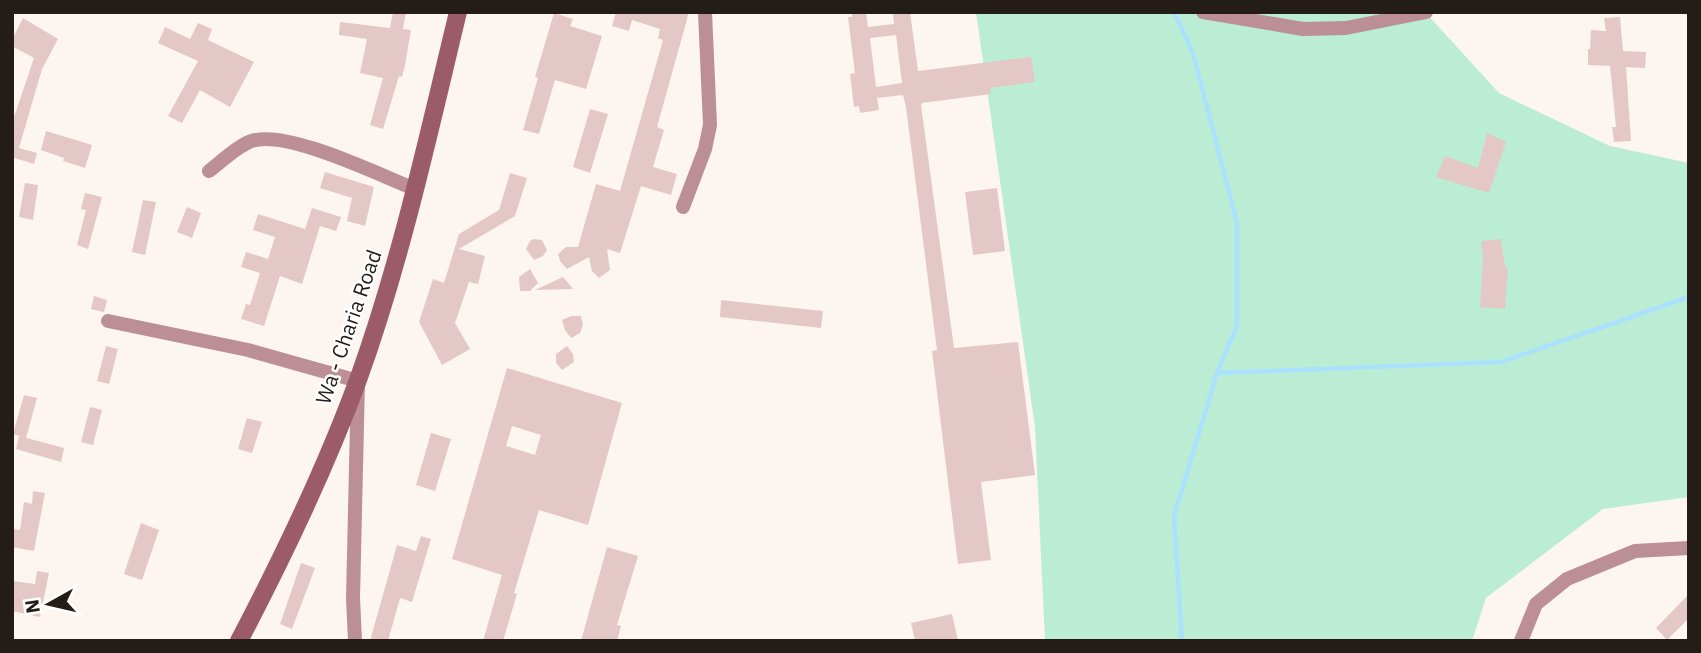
<svg xmlns="http://www.w3.org/2000/svg" width="1701" height="653" font-family="'IBM Plex Sans',sans-serif">
<rect width="100%" height="100%" fill="#fdf5ef"/>
<path fill="#baedd4" d="M976,12H1425L1499,93L1610,146L1689,163V497L1603,509L1486,598L1472,641H1045L1035,427Z"/>
<g fill="none" stroke-linecap="round" stroke-linejoin="round">
<path stroke="#abe1fd" stroke-width="4.5" d="M1174,12L1193,53L1237,223V326L1217,373L1174,516L1182,641
M1218,373L1501,362L1689,297"/>
</g>
<path fill="#e4c8c8" fill-rule="evenodd" d="M393,12H406L403,29L411,30L405,65L402,77L399,76L383,129L370,125L383,78L360,73L367,39L339,35L340,22L390,28Z
M616,12H689L657,127L664,130L653,167L677,174L671,195L641,186L620,253L607,249L610,270L599,278L592,271L589,257L567,269L560,261L558,254L566,247H578L596,184L620,191L663,40L658,38L660,29L632,20L629,31L612,26Z
M852,12H866L868,27L894,24L893,14L910,12L918,71L1031,57L1035,82L990,88L991,94L922,103L921,105L954,348L1018,342L1035,475L981,482L991,560L958,564L932,351L937,350L906,107L903,95L877,98L879,110L860,113L859,106L854,107L850,74L855,73L848,17H852ZM896,35L902,83L876,87L870,38Z
M554,13L573,19L570,26L602,36L586,89L555,80L539,134L523,130L538,78L535,77Z
M1620,17L1623,51L1646,52L1645,68L1626,67L1631,141L1614,142L1612,127H1616L1610,66L1588,65V49H1590L1591,30L1606,31L1604,18Z
M23,18L58,39L42,69L19,148L37,153L34,164L15,158L12,160V123L34,58L12,46V40Z
M198,23L212,29L208,40L254,62L230,107L200,90L182,123L168,116L198,61L158,43L165,27L190,39Z
M590,109L608,114L590,173L573,167Z
M46,131L92,145L85,168L63,161L64,158L41,150Z
M1487,133L1506,142L1489,193L1436,177L1445,156L1478,168Z
M325,172L374,187L365,226L347,221L352,198L320,188Z
M510,173L527,178L515,216L459,249L485,256L478,284L469,282L455,323L470,349L442,365L419,322L433,279L444,283L459,234L499,210Z
M25,183L38,185L33,220L19,217Z
M997,188L1005,251L973,255L965,192Z
M85,193L102,197L88,249L77,245L86,210L81,209Z
M143,200L156,202L145,255L132,252Z
M187,207L201,213L192,238L177,232Z
M312,208L341,217L336,231L320,226L302,284L280,276L264,326L241,319L246,304L250,305L260,273L241,267L246,252L268,259L275,237L253,230L258,214L305,229Z
M534,239L542,240L547,250L543,256L534,260L526,249L530,241Z
M1501,239L1505,267L1508,268L1505,309L1480,307L1483,260L1481,241Z
M530,269L538,283L530,291H520L519,277Z
M563,277L573,289L535,290Z
M94,296L107,300L104,312L91,309Z
M721,300L823,311L821,328L720,317Z
M571,316H581L583,325L580,333L571,338L565,330L562,320Z
M106,346L118,349L109,384L97,381Z
M567,346L573,354L574,362L562,370L556,363V354Z
M507,368L622,403L588,525L539,510L514,593L517,594L503,641H483L502,575L452,559ZM512,426L541,435L535,455L506,446Z
M24,395L37,398L26,438L13,434Z
M90,407L102,410L93,445L81,442Z
M247,418L262,422L252,453L238,449Z
M431,433L451,439L435,491L416,485Z
M19,436L64,448L61,462L16,449Z
M33,491L45,493L34,551L12,547V529L20,530L24,502L32,504Z
M141,523L159,530L142,580L124,574Z
M421,536L431,539L412,602L400,598L388,641H370L397,545L416,551Z
M607,547L638,556L617,625L621,626L617,641H581Z
M301,563L315,568L292,629L280,624Z
M37,571L49,573L40,617L12,611V581L35,584Z
M1689,594V618L1667,640L1656,628Z
M952,614L958,641H915L911,623Z"/>
<g fill="none" stroke-linecap="round" stroke-linejoin="round">
<path stroke="#bc8e96" stroke-width="14" d="M1203,12L1303,29L1346,28L1426,12
M209,171C221,162 235,148 249,142C283,127 379,175 415,189
M683,207L705,149L710,125L705,12
M108,321L248,350L358,381L353,598L355,641
M1521,641L1536,604L1567,579L1635,551L1689,548"/>
<path stroke="#9c5b68" stroke-width="18" d="M239,641C283,557 325,470 358,380C401,261 428,136 458,12"/>
</g>
<g text-anchor="middle" stroke-width="5" stroke-linejoin="round" paint-order="stroke">
<g font-size="21" fill="#231c17" stroke="#fff">
<text transform="translate(349 327) rotate(-71)" y="7">Wa - Charia Road</text>
</g>
</g>
<rect width="1701" height="653" fill="none" stroke="#231c17" stroke-width="28"/>
<g transform="translate(49 604) rotate(262)" stroke="#ffffff" stroke-width="5" paint-order="stroke">
<path d="M0-5L12 26L0 18L-12 26Z" fill="#231c17"/>
<text y="-10" font-size="19" font-weight="bold" text-anchor="middle" fill="#231c17">N</text>
</g>
</svg>
